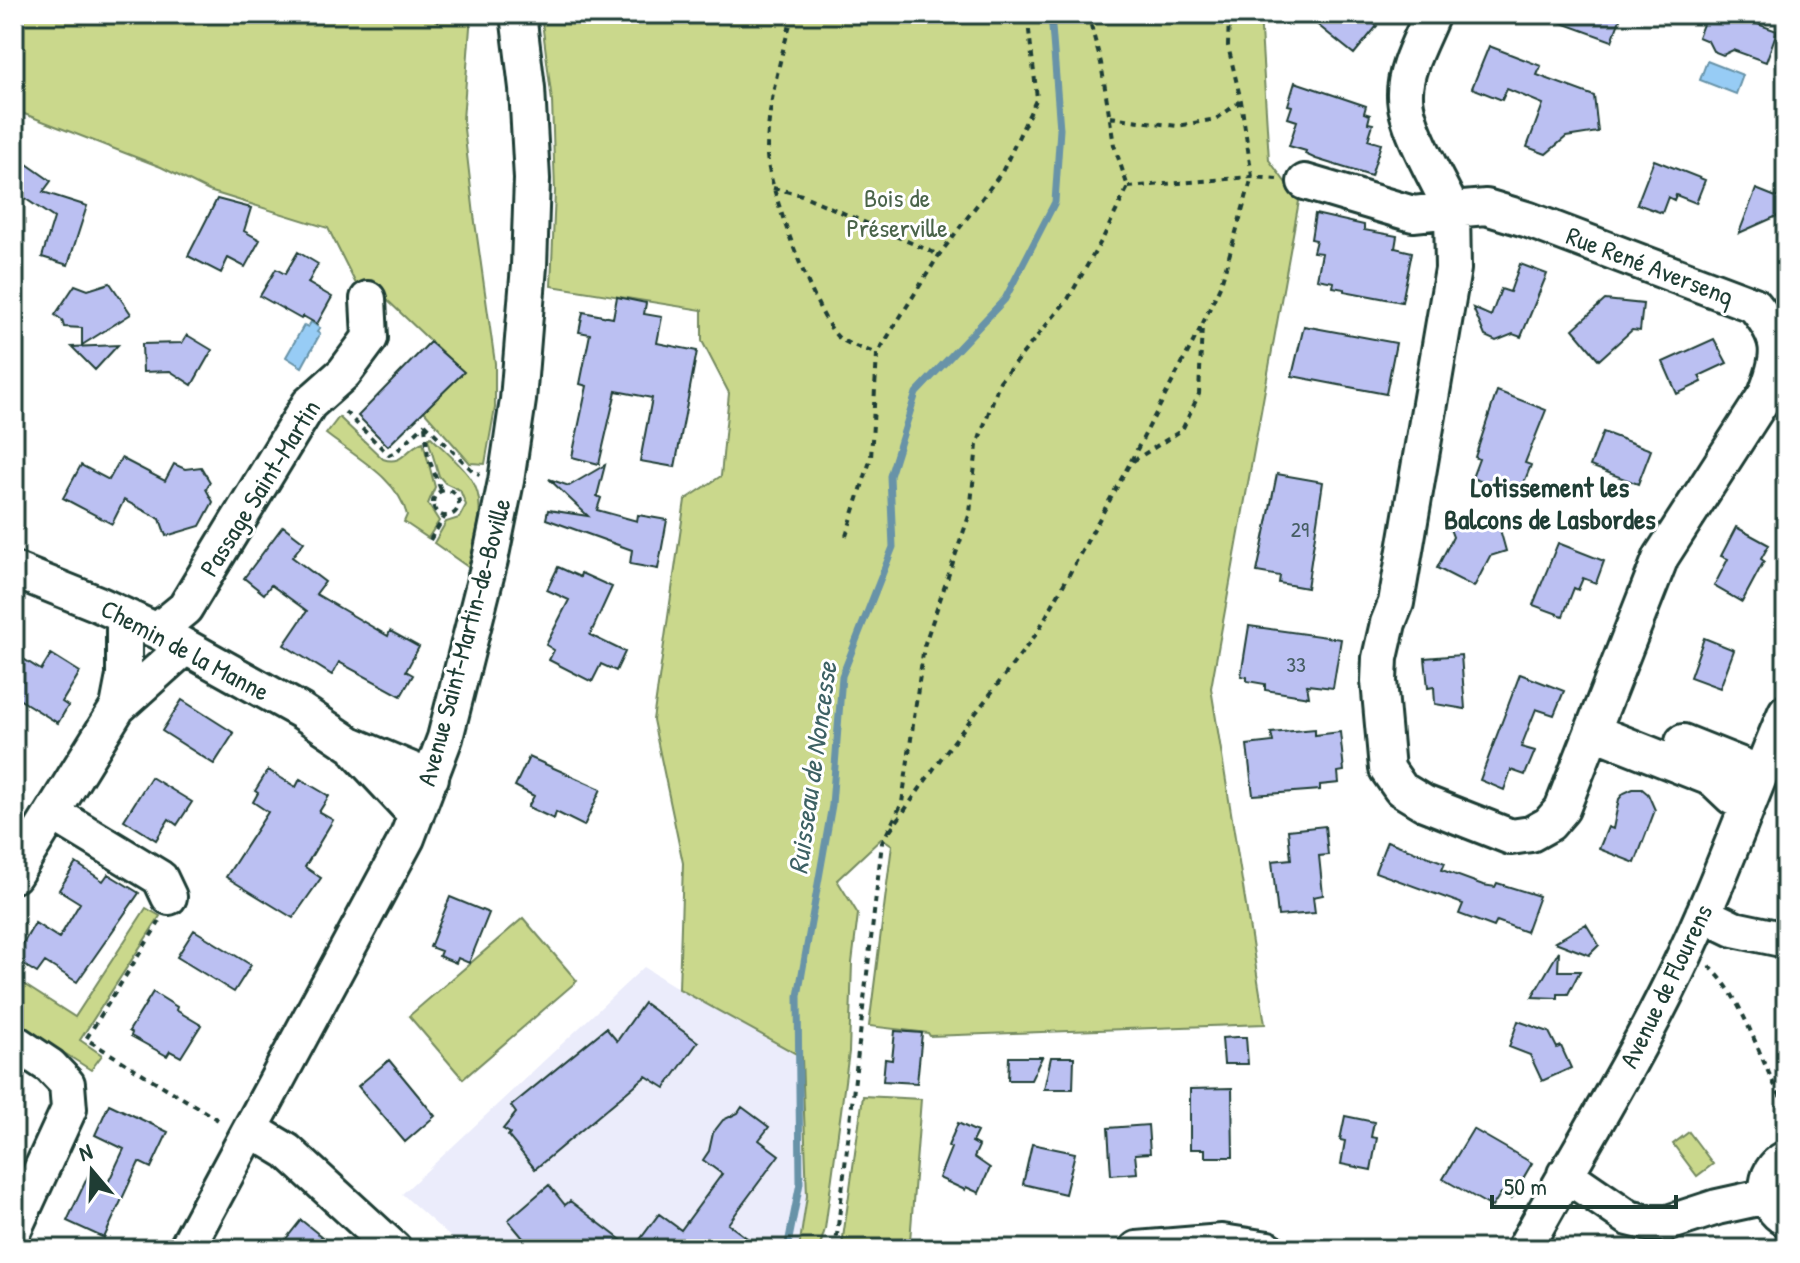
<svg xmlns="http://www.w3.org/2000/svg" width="1800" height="1263" font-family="'Patrick Hand',sans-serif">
<rect width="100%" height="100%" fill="#fff"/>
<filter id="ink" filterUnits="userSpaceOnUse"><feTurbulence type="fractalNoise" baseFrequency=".0125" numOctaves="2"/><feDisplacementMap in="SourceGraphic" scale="16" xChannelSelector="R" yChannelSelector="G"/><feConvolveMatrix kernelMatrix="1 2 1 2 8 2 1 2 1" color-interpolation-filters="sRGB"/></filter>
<g filter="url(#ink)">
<path fill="#ebecfb" d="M644,967L679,989L802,1057L807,1196L799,1249H464L402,1194Z"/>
<path fill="#cad88c" stroke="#748a60" stroke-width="2" d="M14,14H471L463,120L474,215L495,363V408L485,464L470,463L424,411L463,372L386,299L375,303L359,290L328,228L209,191L161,167L14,110Z
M541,14H1260L1269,160L1299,201L1211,688L1265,1024L930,1036L928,1033L869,1026L892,845L882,838L837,880L858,914L852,963L849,1052L825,1229L819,1249H799L807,1196L802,1057L679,989L683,863L653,720L685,500L721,476L729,393L702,341V310L551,286L555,192L552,101Z
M339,417L383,459C403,466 406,448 423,442L435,487L428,504L439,521L428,538L404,522L407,515C398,478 354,456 326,434Z
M431,437C444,450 461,464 471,479C489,504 474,540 468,567L434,543L446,522L459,518L466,505L460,490L445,483L439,476L428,439Z
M146,908L160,916L80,1040L102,1055L91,1070L14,1021V978L75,1017Z
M523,918L577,981L463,1079L409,1016Z
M863,1096L921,1099L910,1241L842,1245Z
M1689,1132L1713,1164L1697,1176L1673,1144Z"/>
<path fill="#97ccf5" stroke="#6793a8" stroke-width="2" d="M1707,61L1743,75L1736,94L1700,80Z
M311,322L320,328L317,332L320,334L302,367L286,357L304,325L308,327Z"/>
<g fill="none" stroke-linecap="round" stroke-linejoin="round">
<path stroke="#6793a8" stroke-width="7" d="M787,1249L800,1183L798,996L832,805L842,676L893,547L890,476L916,393L1005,299L1055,202L1060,129L1051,14"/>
</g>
<path fill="#bbc0f2" stroke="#1f3d34" stroke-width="2" d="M1304,14H1361L1377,26L1354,54Z
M1544,14H1622L1612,41L1543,16Z
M1707,14H1730L1777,31L1766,62L1733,50L1723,55L1713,51L1708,41L1698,37Z
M1489,46L1541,66L1537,75L1594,96L1598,132L1566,137L1546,154L1527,147L1543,104L1507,89L1502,100L1472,88Z
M1295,82L1366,106L1364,113L1370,115L1368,123L1373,124L1368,140L1381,144L1371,176L1316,159L1305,154L1306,151L1289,146L1297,121L1288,118L1292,106L1288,105Z
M14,155L51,181L43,192L87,206L68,265L42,257L54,218L14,191Z
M1654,160L1705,180L1696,203L1676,195L1674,200L1668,197L1662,213L1637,204Z
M1756,189L1786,201V212L1739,233Z
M217,199L251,208L244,231L260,240L245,267L228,258L221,273L188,256Z
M1315,214L1364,225V230L1397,236L1395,248L1412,252L1402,302L1344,291V289L1333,287L1334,282L1317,279L1322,253L1313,252L1316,240L1311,239Z
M298,252L318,264L308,283L332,297L317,324L303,316L301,319L260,296L276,269L285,274Z
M1520,264L1547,274L1521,337L1513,334L1496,341L1485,336L1473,308L1491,316L1501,289L1510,292Z
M110,283L131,314L82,345V328L64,327L62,320L55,315L75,285L88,290Z
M617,297L646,303L644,314L662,317L657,343L697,351L675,467L640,461L652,398L616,391L599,464L572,457L587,386L580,384L590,334L579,332L583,312L613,318Z
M1605,300L1643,304L1640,331L1632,330L1599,360L1573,329Z
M1304,326L1396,343L1386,394L1292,376Z
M187,335L212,350L192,385L170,371L143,372L142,344L182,343Z
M1714,339L1727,363L1699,376L1702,382L1677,394L1663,362Z
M430,342L464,372L388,446L358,416Z
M118,345L95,370L72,347Z
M1497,391L1546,410L1525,463L1531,465L1519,495L1472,478L1479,459L1475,457Z
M1603,432L1651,450L1638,484L1590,466Z
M121,458L165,481L174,464L185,469L201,467L210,482L206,489L213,502L200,526L166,536L160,519L124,500L112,524L63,498L81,465L109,480Z
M605,465L597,496L601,498L597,510L637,521L638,515L667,520L658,569L630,564L632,550L546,519L548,510L588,516L549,479L569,486Z
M1277,474L1323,482L1307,588L1279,583L1280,576L1257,572Z
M1496,515L1506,551L1490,556L1474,587L1437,568L1453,537L1450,529Z
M283,526L304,542L292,557L325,582L316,594L388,636L390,631L419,647L406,671L413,675L401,696L339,662L332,675L284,645L307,611L271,585L264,594L244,578Z
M1736,527L1769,545L1761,559L1764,561L1742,602L1714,586L1728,559L1721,556Z
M1558,543L1604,561L1596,583L1583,578L1578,590L1574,588L1563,616L1533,605Z
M558,567L580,577L581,573L612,587L590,635L625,652L616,671L601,664L592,682L549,660L554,650L546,645L569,600L547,590Z
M1249,626L1341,639L1333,688L1307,685L1309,697L1265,690V684L1247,681V677L1241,676Z
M1704,638L1734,650L1720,688L1690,677Z
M14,653L41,670L51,654L80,672L62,702L68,706L58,723L14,696Z
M1461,655L1465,709L1435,704L1434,687L1428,688L1425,658Z
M1520,674L1564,691L1554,715L1536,709L1521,747L1535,751L1525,775L1511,770L1504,790L1480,780Z
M182,700L234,733L214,764L162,731Z
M1315,729V735L1340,732L1344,771L1338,772L1339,783L1320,785V790L1253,795L1247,745L1273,742L1271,733Z
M529,757L601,789L584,826L556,812L554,819L528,807L534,796L515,786Z
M268,770L296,787L300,779L329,796L319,812L333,820L305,867L321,878L293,918L226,877L268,812L253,802L258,793L255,791Z
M151,777L192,802L177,825L169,819L156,840L124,820Z
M1633,789H1642L1648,794L1655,810L1635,863L1599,849L1608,827L1613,829L1619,799L1624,793Z
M1325,826L1328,855L1319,856L1323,895L1313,897L1315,913L1278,916L1272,861L1291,859L1288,830Z
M1387,841L1445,863L1442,870L1483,885L1495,887L1497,883L1539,896L1526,932L1497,921L1494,927L1459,914L1463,904L1375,872Z
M76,863L103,881L108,874L139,893L77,982L45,962L37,973L14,959L35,923L59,938L80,903L59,890Z
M450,897L489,913L469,963L458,958L456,963L439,956L441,951L430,947Z
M1586,924L1599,945L1589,955L1555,942Z
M194,930L251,965L234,992L177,957Z
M1559,951L1558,971H1580L1568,994H1558V998L1532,997Z
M153,992L177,1007L176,1010L201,1025L181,1057L170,1051L167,1056L131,1036L132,1033L129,1031Z
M644,1003L698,1042L665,1088L646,1076L535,1169L508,1136L510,1133L503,1129L516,1113L511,1106L606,1028L617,1041Z
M1518,1021L1549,1032L1557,1048L1561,1046L1571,1068L1542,1081L1530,1055L1509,1047Z
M895,1031L922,1033L917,1083L883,1081L885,1059L892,1060Z
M1237,1037H1246L1248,1064H1224L1222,1038Z
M1009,1057H1042L1031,1080H1008Z
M1051,1057H1074L1073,1089H1044Z
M389,1060L435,1116L405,1142L358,1086Z
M1232,1088L1233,1157H1205V1149H1190V1089Z
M109,1104L168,1132L151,1168L139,1162L104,1238L67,1221L88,1176L107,1185L124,1149L95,1135Z
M742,1107L769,1127L759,1140L779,1155L728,1224L762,1249H633L659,1214L681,1230L722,1174L703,1160L709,1151L713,1133L723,1120L738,1113Z
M1345,1116L1374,1122L1371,1137L1377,1138L1371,1170L1341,1164L1345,1141L1340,1140Z
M958,1123L977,1132L972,1142L979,1146L974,1157L990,1168L979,1193L966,1187L965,1190L939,1178L951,1148L948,1146Z
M1148,1125L1150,1153L1135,1154L1137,1173L1111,1175L1108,1128Z
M1473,1129L1532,1163L1511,1199L1501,1193L1492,1207L1443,1179Z
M1032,1144L1075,1153L1065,1194L1023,1184Z
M549,1185L565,1205L570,1201L633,1249H532L508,1220Z
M301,1220L337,1249H278Z"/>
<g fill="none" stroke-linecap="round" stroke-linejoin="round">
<g stroke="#1f3d34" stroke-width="40">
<path id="minor" d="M1305,182L1413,214L1452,210C1438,181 1405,126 1405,96C1404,69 1422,39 1432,14
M1486,207L1529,220L1754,305C1782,339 1782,353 1766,394L1661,557L1562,809L1549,824L1531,834L1511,837L1424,803L1401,789L1387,769L1379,681L1380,658L1388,623L1396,603L1453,269L1452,210Z
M14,570L96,603L157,631L301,711L350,744L431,778
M157,631L185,608L309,404L344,373L370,338L368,299
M118,707L124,676V628L129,618
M1594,732L1713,779L1732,797L1747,804
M1683,742L1761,773
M358,753L416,815
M53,813L160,878L169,897
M14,875L118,707L176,655L182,645
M1703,914L1734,929L1786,940
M14,1042L50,1066L67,1084L69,1109L14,1229
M252,1130L287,1151L394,1249
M1786,1158C1760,1172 1762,1206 1786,1219
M1565,1174L1629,1218L1649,1223H1668L1717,1207L1767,1196
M186,1249L407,838L445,738L490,560L506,481L518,400L529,266L532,179L527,88L518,14
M1137,1249L1222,1242L1268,1249
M1524,1249C1575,1156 1631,1067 1677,971C1718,887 1749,798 1786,712"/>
</g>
<path stroke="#1f3d34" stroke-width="4" stroke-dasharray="6 6" stroke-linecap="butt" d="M793,14C780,59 767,106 767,154C767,184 816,316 838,337C847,345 866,349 877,354
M437,22L440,14
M1110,117L1177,126L1216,119L1241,101
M1128,187L1252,177L1277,179
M773,188L802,195L939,255
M345,412L389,455L397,451L425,424
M425,424L474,472L480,474
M425,426L428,457L441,490
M1131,461L1201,327
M433 503a13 13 0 1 1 26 0a13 13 0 1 1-26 0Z
M846,536L871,458L877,354L939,255L1002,172L1037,98L1027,14
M430,540L445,516
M890,831L942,757L1037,633L1130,463L1182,430L1199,394L1202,325L1221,284L1252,177L1241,101L1228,46L1229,14
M160,921L86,1039L223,1123
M1709,966C1746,1000 1759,1063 1786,1106
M839,1249L836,1244L882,843L902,803L924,646L970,513L977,445L1000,381L1068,299L1103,238L1128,187L1114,145L1101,63L1088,14"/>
<use href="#minor" stroke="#fff" stroke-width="34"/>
</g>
</g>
<g text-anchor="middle" stroke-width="6" stroke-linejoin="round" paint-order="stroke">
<g font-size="22" fill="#465e64">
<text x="1300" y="537">29</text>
<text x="1296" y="672">33</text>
</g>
<g font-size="26" fill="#4a644a" stroke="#fff">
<text x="897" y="207">Bois de<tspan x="897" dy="30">Préserville</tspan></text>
</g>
<g font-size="26" fill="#1f3d34" stroke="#fff">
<text transform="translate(1650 266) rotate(21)" y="9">Rue René Aversenq</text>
<text transform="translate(260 488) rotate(-58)" y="9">Passage Saint-Martin</text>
<text transform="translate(464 642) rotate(-75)" y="9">Avenue Saint-Martin-de-Boville</text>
<text transform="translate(185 650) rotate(28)" y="9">Chemin de la Manne</text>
<text transform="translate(1666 986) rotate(-64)" y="9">Avenue de Flourens</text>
</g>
<g font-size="28" font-weight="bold" fill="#1f3d34" stroke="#fff">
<text x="1550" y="497">Lotissement les<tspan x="1550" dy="32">Balcons de Lasbordes</tspan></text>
</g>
<g font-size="28" font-style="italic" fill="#3d6164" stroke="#fff">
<text transform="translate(812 768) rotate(-82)" y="10">Ruisseau de Noncesse</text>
</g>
</g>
<rect width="1800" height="1263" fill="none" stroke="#fff" stroke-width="48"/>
<rect x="24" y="24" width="1752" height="1215" fill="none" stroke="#1f3d34" stroke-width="3" filter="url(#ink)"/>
<g transform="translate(92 1171) rotate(341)" stroke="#ffffff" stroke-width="6" paint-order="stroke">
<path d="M0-6L14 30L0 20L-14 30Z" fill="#1f3d34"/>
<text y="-12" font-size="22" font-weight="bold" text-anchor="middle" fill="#1f3d34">N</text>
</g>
<path d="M1492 1195v12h184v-12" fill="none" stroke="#1f3d34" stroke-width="4"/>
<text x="1504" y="1195" font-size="24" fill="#1f3d34" stroke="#ffffff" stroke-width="6" paint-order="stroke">50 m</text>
</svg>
